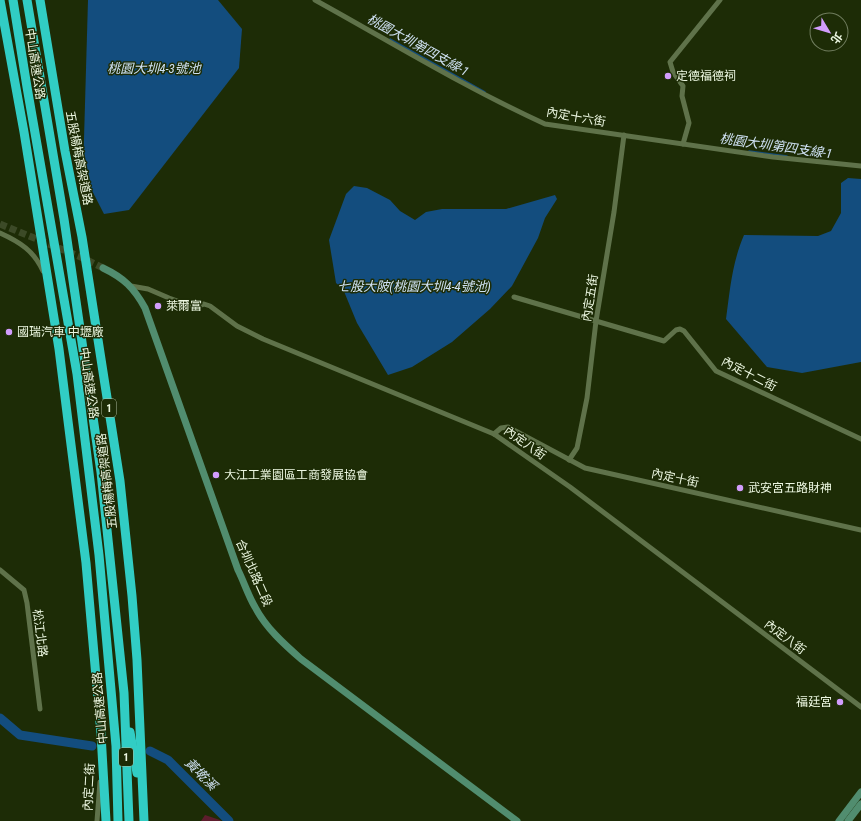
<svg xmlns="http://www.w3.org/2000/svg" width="861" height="821" font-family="'Roboto Condensed','Noto Sans TC',sans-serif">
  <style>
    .green { fill: #5d1d2d }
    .water { fill: #134d7e }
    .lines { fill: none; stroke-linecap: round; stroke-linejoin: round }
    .stream { stroke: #134d7e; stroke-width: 1.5 }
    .river { stroke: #134d7e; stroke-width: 9 }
    .secondary-tunnel { stroke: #3c4a27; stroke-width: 7; stroke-dasharray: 7 3.5; stroke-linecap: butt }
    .street { stroke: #5f724a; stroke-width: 5 }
    .secondary { stroke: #518d6f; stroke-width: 7 }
    .highway { stroke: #31cdc4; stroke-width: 9 }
    .poi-dot { fill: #d29dfd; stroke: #1d2c06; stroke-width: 1.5 }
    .labels { text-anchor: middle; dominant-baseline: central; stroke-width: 3; stroke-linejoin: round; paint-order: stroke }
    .shield { fill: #1d2c06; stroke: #aeba9f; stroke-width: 1 }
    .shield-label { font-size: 11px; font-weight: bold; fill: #ecf7e1 }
    .street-label { font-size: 12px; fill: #ecf7e1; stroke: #1d2c06 }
    .poi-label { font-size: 12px; fill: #ecf7e1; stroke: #1d2c06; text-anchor: start }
    .water-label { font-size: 13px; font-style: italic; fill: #cfe1f3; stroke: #1d2c06 }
  </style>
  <rect width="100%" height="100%" fill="#1d2c06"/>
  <path class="green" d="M205 815 220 820 221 821H201Z"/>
  <g class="water">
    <path d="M88 0H218L242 29 239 68 129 210 104 214 83 173Z"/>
    <path d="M848 178 861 179V362L802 373 767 367 726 319C730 290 732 263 744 235L818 236 831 231 841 213V183Z"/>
    <path d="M354 186 367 188 390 200 400 211 415 220 426 212 442 209H506L555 195 557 199 545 218 538 238 512 286 490 309 452 342 412 367 388 375 357 323 343 289 336 283 329 240 346 194Z"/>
  </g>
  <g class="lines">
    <g class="stream">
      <path d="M390 39 485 92"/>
      <path d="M749 151 787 156"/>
    </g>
    <g class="river">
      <path d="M0 718 20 735 92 746"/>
      <path d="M150 751 168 760 229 821"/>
    </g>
    <path class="secondary-tunnel" d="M0 224 83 258 103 268"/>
    <g class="street">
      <path d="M315 0C391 42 466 88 545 124L773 157 861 166"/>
      <path d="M683 144 689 123 682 96 683 86 673 72 670 62 720 0"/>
      <path d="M0 233C20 242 34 251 43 271"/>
      <path d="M131 286 148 289 169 298 194 307 204 304 210 306 237 326 263 339 494 434 570 487 861 707"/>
      <path d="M514 297 664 341 676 330 680 329 684 331 716 371 861 439"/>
      <path d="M494 434 501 428 508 427 585 468 861 530"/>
      <path d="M569 460 577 448 587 398 596 321 614 212 624 135"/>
      <path d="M0 570 24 590 27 603 40 709"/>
      <path d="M97 821 100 782"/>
    </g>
    <g class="secondary">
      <path d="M103 268C124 278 134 288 145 308L238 570C244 582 248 595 255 607 266 628 284 644 301 659L517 821"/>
      <path d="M839 821 861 792"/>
      <path d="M848 821 861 804"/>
    </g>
    <g class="highway">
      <path d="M0 0 24 132 59 349 68 421 86 563 101 734 106 821"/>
      <path d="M13 0 27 87 77 374 99 555 116 746 118 821"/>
      <path d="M27 0 64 219 101 472 124 693 129 821"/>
      <path d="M40 0 65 151 82 237 120 481 132 596 137 660 144 821"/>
      <path d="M130 732 137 773"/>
    </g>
  </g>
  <g class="poi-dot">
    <circle cx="668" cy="76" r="4"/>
    <circle cx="158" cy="306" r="4"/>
    <circle cx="9" cy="332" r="4"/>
    <circle cx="216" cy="475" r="4"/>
    <circle cx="740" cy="488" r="4"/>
    <circle cx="840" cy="702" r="4"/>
  </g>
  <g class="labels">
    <g class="shield">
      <rect x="102" y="399" width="14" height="18" rx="3"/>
      <rect x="119" y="748" width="14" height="18" rx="3"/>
    </g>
    <g class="shield-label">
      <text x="109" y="408">1</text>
      <text x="126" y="757">1</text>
    </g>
    <g class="street-label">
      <text transform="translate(35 64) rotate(81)">中山高速公路</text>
      <text transform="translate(576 117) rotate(10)">內定十六街</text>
      <text transform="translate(79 158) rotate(79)">五股楊梅高架道路</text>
      <text transform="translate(590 298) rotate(-81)">內定五街</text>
      <text transform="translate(749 374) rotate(27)">內定十二街</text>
      <text transform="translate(89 383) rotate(82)">中山高速公路</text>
      <text transform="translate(525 443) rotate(35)">內定八街</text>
      <text transform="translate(675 478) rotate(12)">內定十街</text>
      <text transform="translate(107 481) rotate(-97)">五股楊梅高架道路</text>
      <text transform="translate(254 573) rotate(66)">合圳北路二段</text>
      <text transform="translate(40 633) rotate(83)">松江北路</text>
      <text transform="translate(785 637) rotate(37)">內定八街</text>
      <text transform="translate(100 708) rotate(-95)">中山高速公路</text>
      <text transform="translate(89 787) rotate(-87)">內定二街</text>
    </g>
    <g class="poi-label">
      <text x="676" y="76">定德福德祠</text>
      <text x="166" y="306">萊爾富</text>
      <text x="17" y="332">國瑞汽車 中壢廠</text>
      <text x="224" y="475">大江工業園區工商發展協會</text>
      <text x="748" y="488">武安宮五路財神</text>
      <text x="832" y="702" text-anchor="end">福廷宮</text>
    </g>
    <g class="water-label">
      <text transform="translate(418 45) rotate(29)">桃園大圳第四支線-1</text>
      <text x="154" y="68">桃園大圳4-3號池</text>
      <text transform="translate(776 146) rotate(8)">桃園大圳第四支線-1</text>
      <text x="414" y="286">七股大陂(桃園大圳4-4號池)</text>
      <text transform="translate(201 774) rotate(45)">黃墘溪</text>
    </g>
  </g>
  <g transform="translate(829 32) rotate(128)"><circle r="19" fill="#1d2c06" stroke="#707d5e"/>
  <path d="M0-3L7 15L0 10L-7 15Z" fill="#d29dfd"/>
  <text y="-6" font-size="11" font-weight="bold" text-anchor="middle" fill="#ecf7e1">北</text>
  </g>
</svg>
